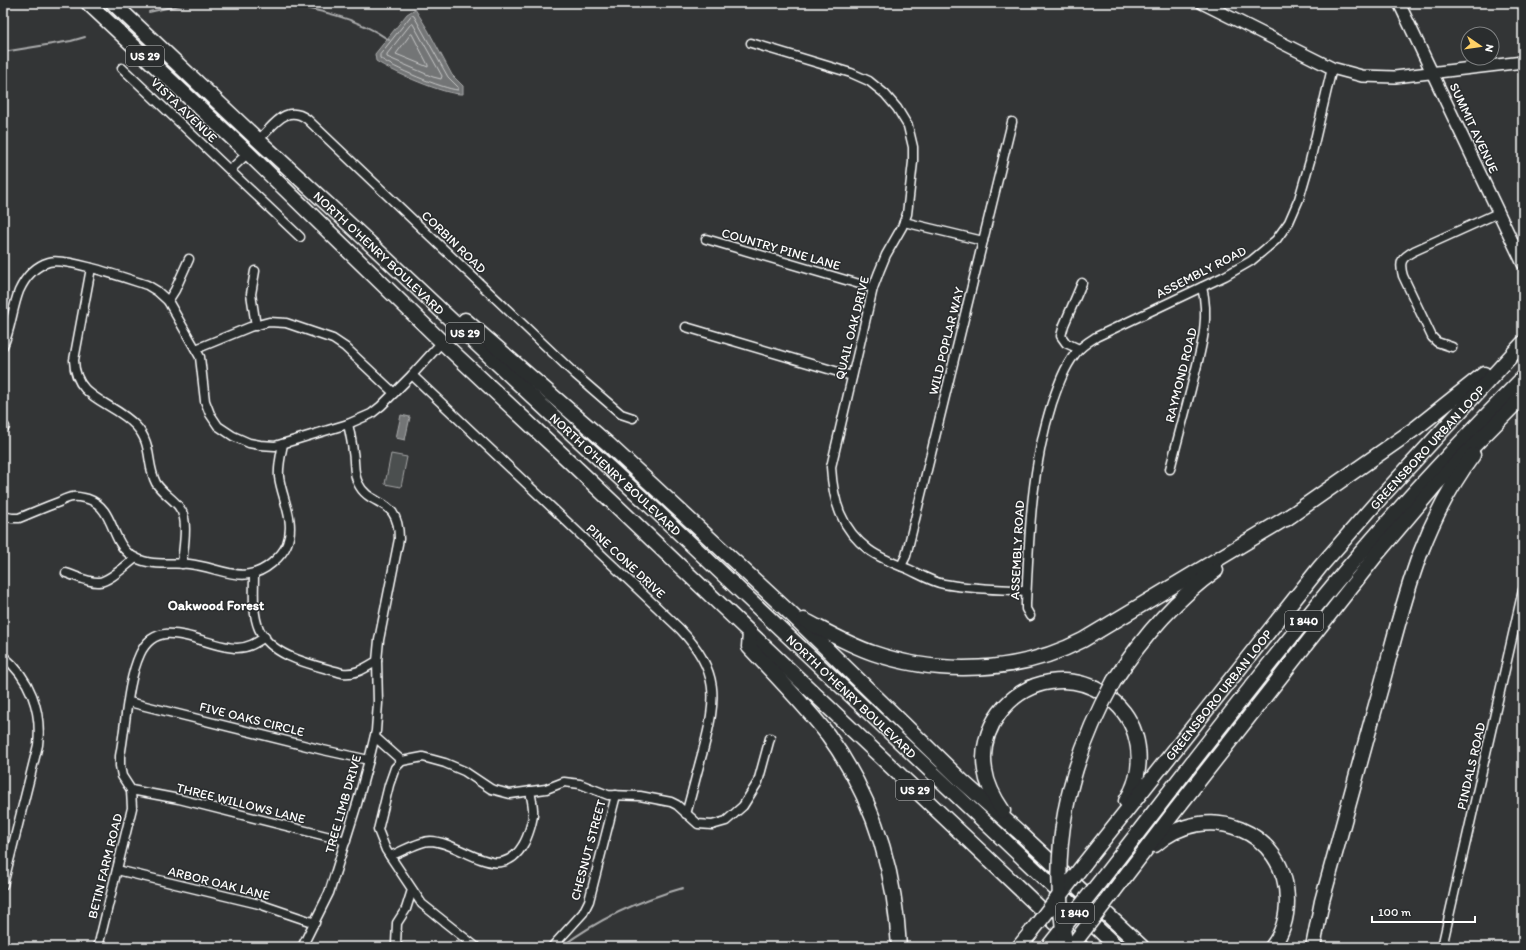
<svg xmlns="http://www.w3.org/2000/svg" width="1526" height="950" font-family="Itim,sans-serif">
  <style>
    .green { fill: #4c4f50; stroke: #a6a7a8 }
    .water { fill: #737576; stroke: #abacad }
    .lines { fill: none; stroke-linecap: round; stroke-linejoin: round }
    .shore { stroke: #c7c8c8; stroke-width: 1 }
    .stream { stroke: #abacad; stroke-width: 2 }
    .street-casing { stroke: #fff; stroke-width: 11 }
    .secondary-casing { stroke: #fff; stroke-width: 14 }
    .highway-casing { stroke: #fff; stroke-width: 17 }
    .street { stroke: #2a2d2e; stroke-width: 8 }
    .secondary { stroke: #2a2d2e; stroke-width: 11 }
    .highway { stroke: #2a2d2e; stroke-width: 14 }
    .highway-bridge-casing { stroke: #fff; stroke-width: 17; stroke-linecap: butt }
    .highway-bridge { stroke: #2a2d2e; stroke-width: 14 }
    .labels { text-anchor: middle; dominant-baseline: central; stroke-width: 3; stroke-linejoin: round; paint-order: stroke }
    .shield { fill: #2a2d2e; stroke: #bfc0c0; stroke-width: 1 }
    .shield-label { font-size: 12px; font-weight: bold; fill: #fff }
    .street-label { font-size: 13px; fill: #fff; stroke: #2a2d2e }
    .neighbourhood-label { font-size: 14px; font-weight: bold; fill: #fff; stroke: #2a2d2e }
  </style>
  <rect width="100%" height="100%" fill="#333536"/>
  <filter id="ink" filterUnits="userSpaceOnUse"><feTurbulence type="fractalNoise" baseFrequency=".025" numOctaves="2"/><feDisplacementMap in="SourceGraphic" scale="8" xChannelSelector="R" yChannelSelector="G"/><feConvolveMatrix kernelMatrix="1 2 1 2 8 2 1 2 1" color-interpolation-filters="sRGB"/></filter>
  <g filter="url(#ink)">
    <path class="green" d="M391 454 407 457 401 487 385 484Z"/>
    <g class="water">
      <path d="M415 9 428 30 452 75 463 86V94C444 95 393 72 376 61L375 54 407 14Z"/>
      <path d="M401 415 410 417 405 440 396 438Z"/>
    </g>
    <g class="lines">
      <g class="shore">
        <path d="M412 15 414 16 448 77 458 87V90C443 89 391 67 380 58V55Z"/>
        <path d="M413 24 442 76 441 79 433 77 387 57V54L410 25Z"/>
        <path d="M412 34 428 65V67L396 54 410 35Z"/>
      </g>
      <g class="stream">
        <path d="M276 3C315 9 357 17 389 40"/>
        <path d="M149 12 189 3"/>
        <path d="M3 52 71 41 85 37"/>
        <path d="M561 947C597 920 640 900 683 888"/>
      </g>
      <defs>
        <g id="street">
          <path d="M751 43 851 73 869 81 885 94 897 108 908 126 913 147V162L907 214 902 227 886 255 879 272 873 288 831 467C833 501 841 529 869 550 880 558 895 564 908 569 919 574 932 582 944 584 971 589 999 589 1026 591"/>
          <path d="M122 68 300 237"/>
          <path d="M258 140C273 127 285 103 307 119L576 375 621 414 633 418"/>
          <path d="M230 170 248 153"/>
          <path d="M904 222 983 241"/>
          <path d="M706 239 873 288"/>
          <path d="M91 268 74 360C75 400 113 401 136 426 153 444 146 464 156 483 164 496 181 502 184 518 187 531 183 551 182 564"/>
          <path d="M255 271 251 294 256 326"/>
          <path d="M168 301 175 290 189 259"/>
          <path d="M686 327 852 376"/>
          <path d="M3 346C11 329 12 309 19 291 25 278 35 266 49 262 66 257 128 279 147 285L157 291 168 301 200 357 205 401 210 414 218 426 233 436 249 443 260 445 275 446 348 424 371 414 381 406 412 375 442 342"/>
          <path d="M1452 347 1437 342 1432 337 1403 276C1399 262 1401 258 1414 251L1498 213"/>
          <path d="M196 349 250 327 269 322 286 323 333 339 345 347 394 393"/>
          <path d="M1079 349 1066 343 1061 336 1064 325 1082 283"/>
          <path d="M412 375 680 629C720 671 717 698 703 751 697 772 692 793 686 814"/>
          <path d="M3 426 5 427"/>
          <path d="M1170 469C1177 442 1184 415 1191 389 1199 355 1211 322 1202 287"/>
          <path d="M3 516 12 518H19C32 513 45 507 59 502 63 500 68 497 73 497 77 496 83 498 88 499 113 507 111 539 128 553 147 568 167 562 189 564 220 567 244 587 272 563 278 558 284 552 287 544 296 521 282 499 279 477 278 466 281 454 283 444"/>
          <path d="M901 566 906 556 1012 122"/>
          <path d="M66 573C76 576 89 583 99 582 110 581 127 564 136 558"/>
          <path d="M254 574C254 591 252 613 259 629 272 658 315 665 342 673 356 675 365 668 377 661L379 640 399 539C399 495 370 509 358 483 353 473 355 462 353 452 352 443 350 433 348 424"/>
          <path d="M1030 616 1026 609V604C1029 536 1031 468 1052 403 1058 386 1064 368 1075 354 1081 346 1088 342 1096 337L1225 276 1251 261 1276 240 1289 222 1299 199 1310 161 1332 68"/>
          <path d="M3 656C30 678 42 710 38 745L3 885"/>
          <path d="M129 702 323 750 369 760"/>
          <path d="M375 737 402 761"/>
          <path d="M131 790 179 799 346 841"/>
          <path d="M390 856C401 852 420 841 430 841 463 842 499 886 523 845 528 837 534 818 533 810 533 804 531 797 530 791"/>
          <path d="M117 870 259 904 315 923"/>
          <path d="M98 947 132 808 131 790 122 776 120 766V756C126 725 127 682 140 654 159 612 205 648 237 648 248 648 256 643 265 637"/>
          <path d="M302 947 329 893 357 804 369 760 376 731 378 703 377 661"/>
          <path d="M399 947 396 944 397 923 406 909 412 890"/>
          <path d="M476 947 422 904 386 850 378 830 389 785 395 768 402 761 423 757 445 763 464 771 491 789 510 794 546 789 564 782 580 784 608 795 640 796 671 802 677 805 698 824 712 825 726 821 743 806 758 782 770 738"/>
          <path d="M552 947 583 913 589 901 616 795"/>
          <path d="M1442 947 1523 590"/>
          <path d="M1522 947 1523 943"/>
        </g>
        <g id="secondary">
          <path d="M1202 3 1332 68 1362 76 1395 77 1523 62"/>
          <path d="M1399 3 1523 264"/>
        </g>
        <g id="highway">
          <path d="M88 3 248 153 442 342 567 459 1081 947"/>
          <path id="s1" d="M113 3 258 140 362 236 568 430 657 512 1117 947"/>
          <path d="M465 320 608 444 790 613 962 781 1018 831 1142 947"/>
          <path d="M1286 519 1416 428 1484 374"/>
          <path d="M804 620C827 632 849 645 873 653 940 676 1020 673 1083 640L1293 514"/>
          <path d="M750 633 749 647C776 676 804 704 828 735 873 797 895 871 899 947"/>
          <path d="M1114 681C1142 638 1174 600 1216 570"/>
          <path d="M1003 811C994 798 987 785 985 770 978 729 1009 688 1050 682 1069 679 1088 683 1104 694 1119 704 1130 718 1135 734 1142 757 1139 781 1126 801"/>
          <path d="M1155 845C1206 799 1287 830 1287 901 1287 917 1282 934 1272 947"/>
          <path id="s2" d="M1084 864 1320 567 1382 496 1523 343"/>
          <path d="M1102 879C1179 780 1255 679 1336 582 1395 511 1458 444 1523 378"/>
          <path d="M1114 891 1175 811 1377 554 1437 483 1523 396"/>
          <path d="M1019 947 1032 931"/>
          <path d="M1313 947 1322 901C1342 829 1361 758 1381 687 1404 603 1419 528 1473 455"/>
        </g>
      </defs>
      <use href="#street" class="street-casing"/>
      <use href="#secondary" class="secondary-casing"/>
      <use href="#highway" class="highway-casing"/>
      <use href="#street" class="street"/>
      <use href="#secondary" class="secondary"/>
      <use href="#highway" class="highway"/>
      <defs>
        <g id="highway-bridge">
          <path d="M1032 931 1084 864"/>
          <path d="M1048 947 1102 879"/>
          <path d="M1066 947C1048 851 1067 766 1114 681"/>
          <path d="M1071 947 1114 891"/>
        </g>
      </defs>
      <use href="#highway-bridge" class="highway-bridge-casing"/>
      <use href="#highway-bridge" class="highway-bridge"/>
    </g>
  </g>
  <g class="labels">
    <g class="shield">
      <rect x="126" y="46" width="38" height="20" rx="3"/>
      <rect x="446" y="323" width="38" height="20" rx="3"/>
      <rect x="1285" y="611" width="38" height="20" rx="3"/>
      <rect x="896" y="780" width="38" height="20" rx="3"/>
      <rect x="1056" y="903" width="38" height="20" rx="3"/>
    </g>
    <g class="shield-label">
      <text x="145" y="56">US 29</text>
      <text x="465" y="333">US 29</text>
      <text x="1304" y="621">I 840</text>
      <text x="915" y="790">US 29</text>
      <text x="1075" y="913">I 840</text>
    </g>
    <g class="street-label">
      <text transform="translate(184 110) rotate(44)">VISTA AVENUE</text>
      <text transform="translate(1474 128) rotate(65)">SUMMIT AVENUE</text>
      <text transform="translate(454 242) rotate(44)">CORBIN ROAD</text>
      <text transform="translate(781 249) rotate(16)">COUNTRY PINE LANE</text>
      <text stroke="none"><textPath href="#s1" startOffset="365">NORTH O'HENRY BOULEVARD</textPath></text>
      <text transform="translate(1201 272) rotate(-27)">ASSEMBLY ROAD</text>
      <text transform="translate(852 328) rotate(-76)">QUAIL OAK DRIVE</text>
      <text transform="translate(946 341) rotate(-76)">WILD POPLAR WAY</text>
      <text transform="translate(1181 375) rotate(-76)">RAYMOND ROAD</text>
      <text stroke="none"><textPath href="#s2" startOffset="540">GREENSBORO URBAN LOOP</textPath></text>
      <text stroke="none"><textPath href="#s1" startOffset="689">NORTH O'HENRY BOULEVARD</textPath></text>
      <text transform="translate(1017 550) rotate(-87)">ASSEMBLY ROAD</text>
      <text transform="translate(626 561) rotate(43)">PINE CONE DRIVE</text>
      <text stroke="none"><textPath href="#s2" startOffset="216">GREENSBORO URBAN LOOP</textPath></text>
      <text stroke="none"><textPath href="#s1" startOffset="1013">NORTH O'HENRY BOULEVARD</textPath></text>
      <text transform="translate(252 719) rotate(14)">FIVE OAKS CIRCLE</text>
      <text transform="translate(1471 766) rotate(-77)">PINDALS ROAD</text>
      <text transform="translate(241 803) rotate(14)">THREE WILLOWS LANE</text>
      <text transform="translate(343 804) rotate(-74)">TREE LIMB DRIVE</text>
      <text transform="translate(588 850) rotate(-75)">CHESNUT STREET</text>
      <text transform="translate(105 866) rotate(-76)">BETIN FARM ROAD</text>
      <text transform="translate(219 883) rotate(14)">ARBOR OAK LANE</text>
    </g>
    <g class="neighbourhood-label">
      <text x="216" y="605">Oakwood Forest</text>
    </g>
  </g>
  <rect width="1526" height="950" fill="none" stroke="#2a2d2e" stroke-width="16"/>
  <rect x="8" y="8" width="1510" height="934" fill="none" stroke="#fff" stroke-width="1.5" filter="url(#ink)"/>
  <g transform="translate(1480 46) rotate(103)"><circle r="19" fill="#2a2d2e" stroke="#7f8182"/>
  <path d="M0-3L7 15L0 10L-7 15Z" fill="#ffd166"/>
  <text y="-6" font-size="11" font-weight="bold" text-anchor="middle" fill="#ffffff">N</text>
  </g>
  <path d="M1372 916v6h103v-6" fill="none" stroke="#ffffff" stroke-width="2"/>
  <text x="1378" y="916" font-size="12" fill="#ffffff" stroke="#2a2d2e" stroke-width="3" paint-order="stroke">100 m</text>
</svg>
